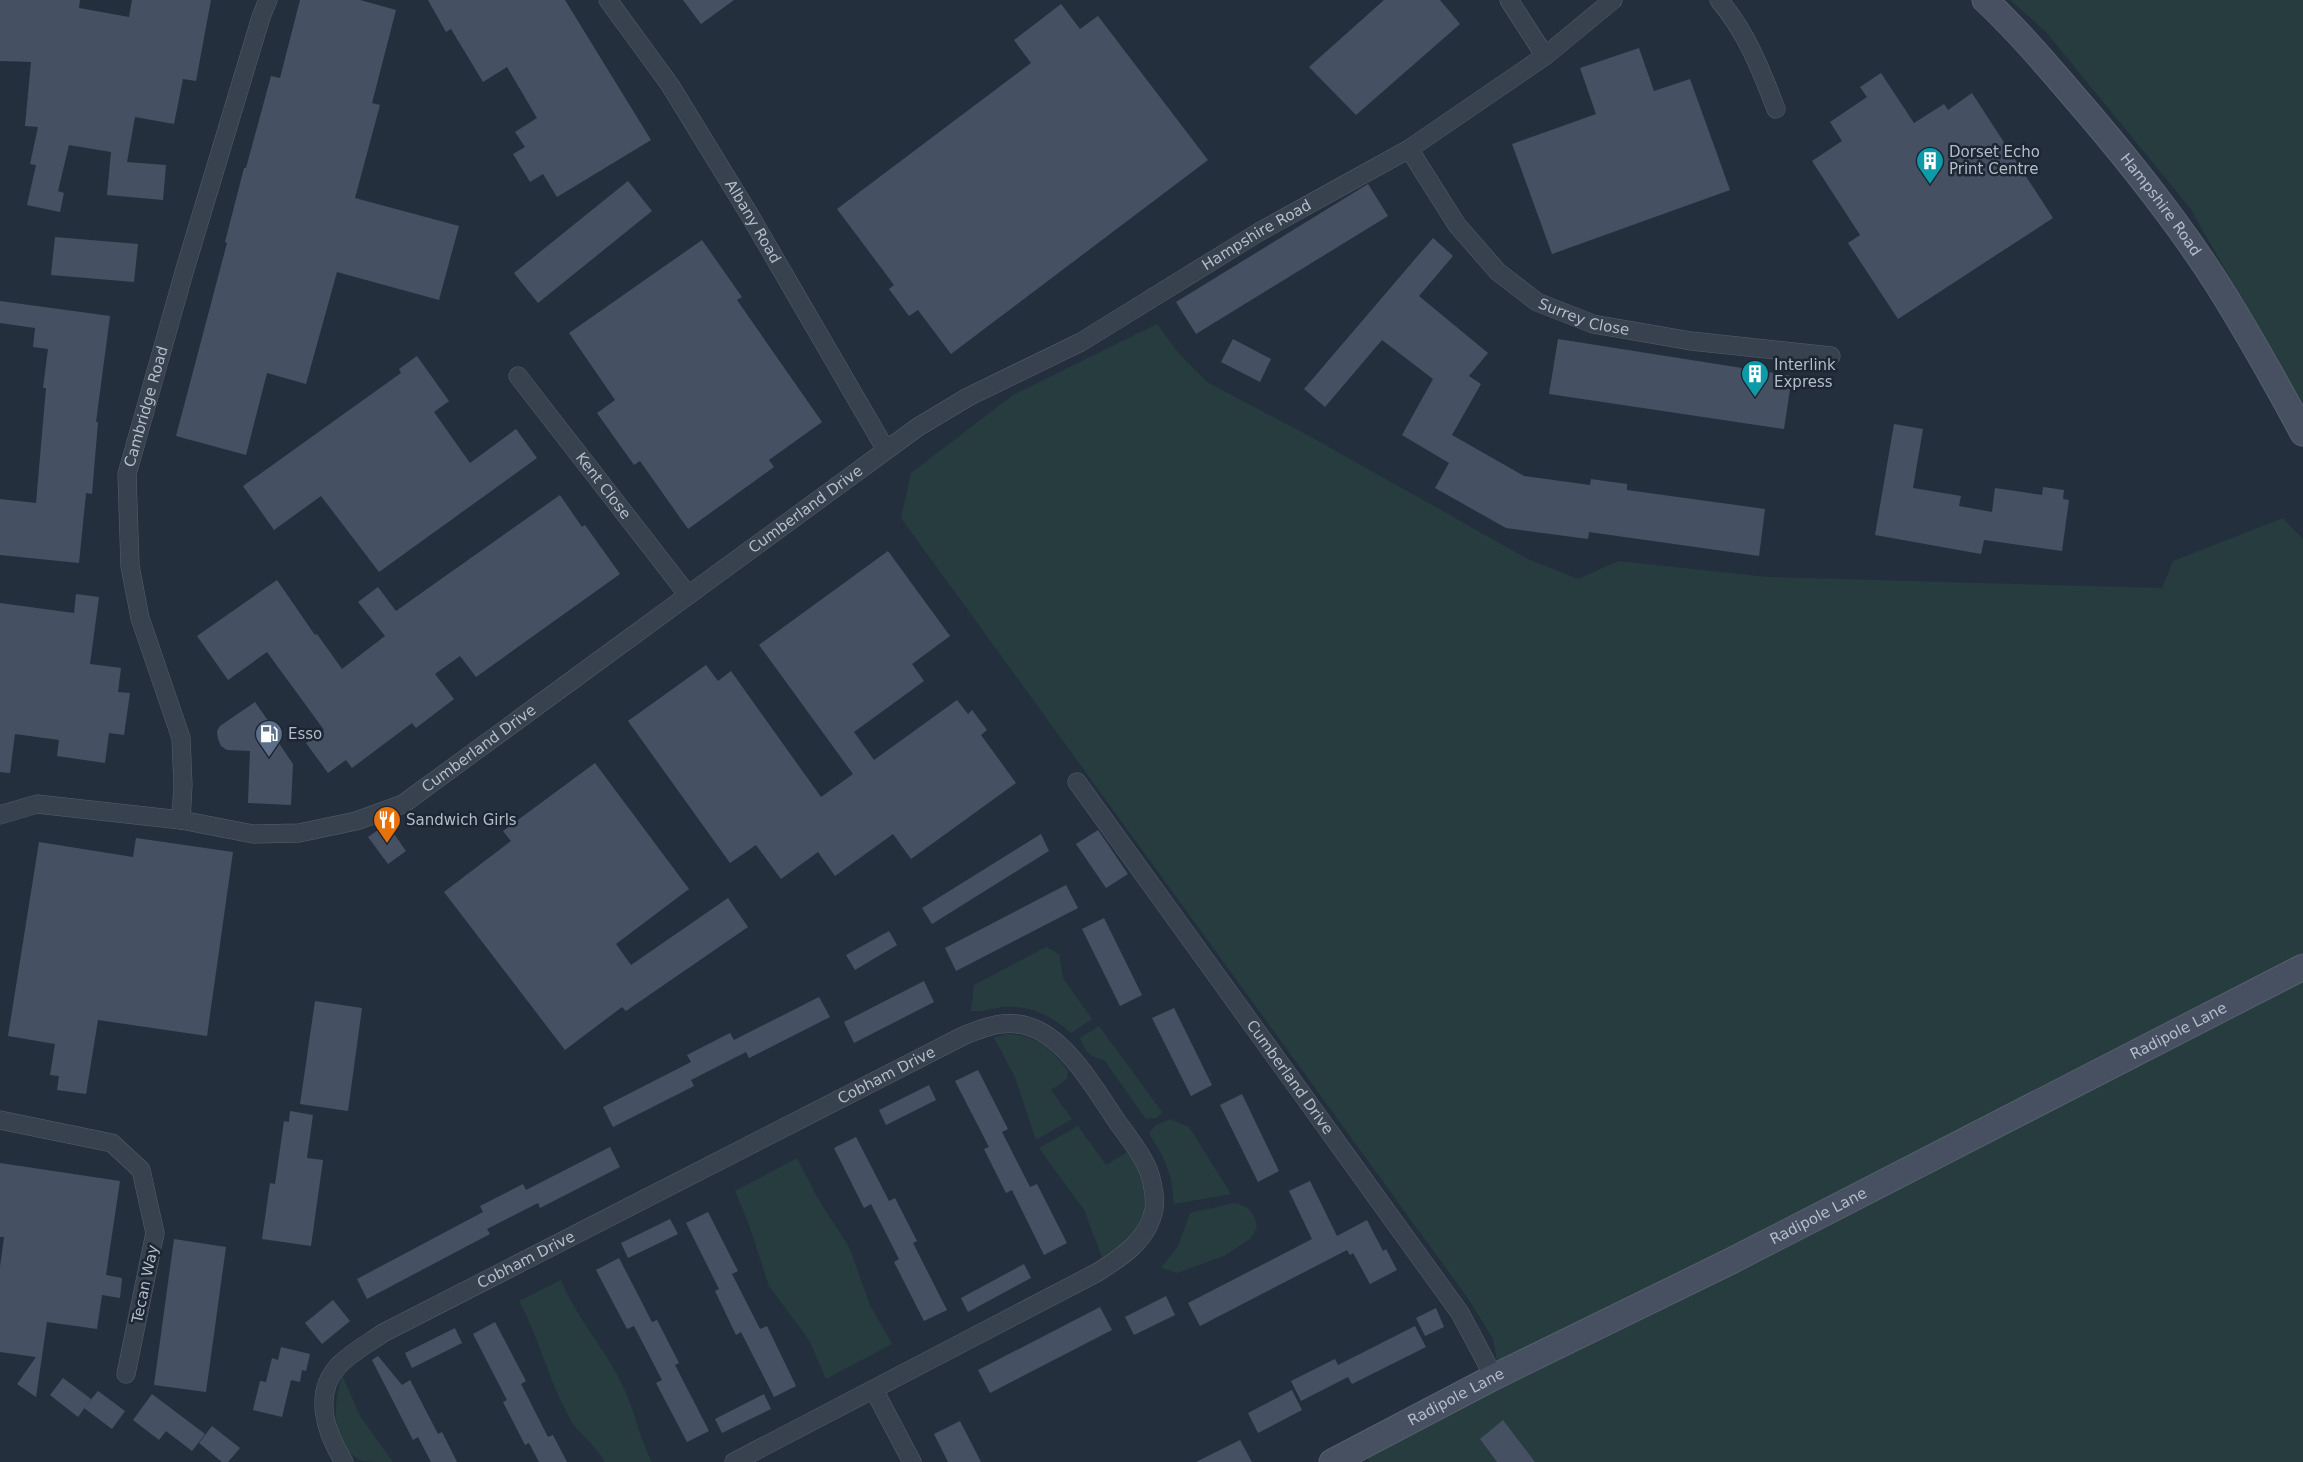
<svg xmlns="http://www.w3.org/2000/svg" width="2303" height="1462" font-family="'DejaVu Sans',sans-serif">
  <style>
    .green { fill: #263c3f }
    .building { fill: #455162 }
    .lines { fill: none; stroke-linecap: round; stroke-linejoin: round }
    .minor-casing { stroke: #565f6c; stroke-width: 19 }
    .secondary-casing { stroke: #565f6c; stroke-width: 27 }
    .minor { stroke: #38414e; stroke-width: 18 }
    .secondary { stroke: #465061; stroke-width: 25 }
    .labels { text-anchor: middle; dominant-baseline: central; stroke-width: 5; stroke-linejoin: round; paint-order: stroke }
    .poi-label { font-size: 15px; fill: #b4bcc9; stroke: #1d2633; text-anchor: start }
    .street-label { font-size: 15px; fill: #b4bcc9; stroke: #1d2633 }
  </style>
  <rect width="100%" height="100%" fill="#242f3e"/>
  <g class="green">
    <path d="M2010 0H2303V406L2190 208 2045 31Z"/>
    <path d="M1157 324 1180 355 1207 382 1311 437 1528 559 1578 579 1618 561 1767 577 2162 588 2173 561 2283 518 2303 539V1462H1370L1366 1456 1502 1388 1493 1339 1469 1300 901 518 911 473 1013 395Z"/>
    <path d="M1046 947 1059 954 1063 978 1092 1019 1071 1033C1050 1015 1031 1005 1003 1007 992 1008 982 1013 971 1011L974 985Z"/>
    <path d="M1099 1026 1162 1112 1157 1118 1146 1119 1104 1060C1089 1056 1086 1053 1080 1038Z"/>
    <path d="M1006 1034C1035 1034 1052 1049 1068 1071L1067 1079 1051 1090 1072 1119 1036 1140 1015 1077 994 1038Z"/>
    <path d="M1170 1119 1189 1127 1231 1194 1174 1204 1171 1179 1163 1157 1149 1133 1156 1125Z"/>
    <path d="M1078 1126 1106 1165 1129 1151C1158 1194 1148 1233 1102 1257L1084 1210 1039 1148Z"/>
    <path d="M797 1158 817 1197 849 1247 870 1305 892 1344 826 1379 809 1340 769 1286 748 1222 735 1191Z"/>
    <path d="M1235 1203C1250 1207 1254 1212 1257 1227L1250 1239 1224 1256 1177 1273 1161 1268 1178 1246 1190 1213Z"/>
    <path d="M561 1280C577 1320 609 1353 626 1393 636 1417 640 1439 652 1462H605C596 1445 578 1434 569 1417 549 1380 539 1338 519 1301Z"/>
    <path d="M342 1375 360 1416 393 1462C384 1462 370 1462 362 1461 330 1445 333 1405 342 1375Z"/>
  </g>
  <g class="building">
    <path d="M0 0H80L79 8 129 17 132 0H211L196 81 183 79 174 124 135 117 127 162 166 165 163 200 107 195 111 152 69 145 58 191 64 193 60 212 27 205 36 165 30 164 38 127 25 126 31 62 0 61Z"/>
    <path d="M300 0H360L396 10 372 103 380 105 355 198 459 226 439 300 337 272 306 384 267 373 246 455 176 436 227 243 225 242 244 168H246L271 76 280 78Z"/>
    <path d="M428 0H565L651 140 557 197 543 174 530 182 513 154 525 147 515 132 537 118 507 67 483 82 451 29 446 32Z"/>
    <path d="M683 0H734L701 24Z"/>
    <path d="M1384 0H1440L1460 24 1356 115 1309 67Z"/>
    <path d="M1061 4 1080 29 1098 16 1208 160 951 354 918 310 909 316 889 289 894 285 837 209 1031 63 1014 40Z"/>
    <path d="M1639 48 1654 91 1690 79 1730 190 1552 254 1512 144 1596 114 1580 68Z"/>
    <path d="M1881 73 1914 123 1944 104 1948 110 1972 93 2053 218 1898 319 1848 243 1860 235 1812 161 1842 141 1830 122 1867 97 1860 87Z"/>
    <path d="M628 181 652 211 538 303 514 273Z"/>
    <path d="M1368 184 1388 216 1196 334 1176 302Z"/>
    <path d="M55 237 138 244 134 282 51 275Z"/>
    <path d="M1433 238 1453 256 1419 296 1488 353 1469 376 1481 384 1452 435 1524 476 1590 485 1591 479 1627 484V490L1765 509 1759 556 1589 532 1588 539 1506 528 1435 488 1449 463 1402 435 1433 379 1382 340 1325 407 1304 389Z"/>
    <path d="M702 240 742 297 737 300 822 422 769 460 774 467 688 529 640 461 634 465 597 413 615 400 569 333Z"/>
    <path d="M0 301 110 316 96 422H98L92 494 86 493 79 563 0 555V499L36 503 46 388H43L48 349 33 347 35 328 0 323Z"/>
    <path d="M1233 339 1271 359 1260 382 1221 362Z"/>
    <path d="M1558 339 1792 376 1784 429 1549 394Z"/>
    <path d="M417 356 449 401 434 412 470 463 516 429 537 458 379 572 321 496 274 530 243 486 401 373 399 369Z"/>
    <path d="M1894 424 1923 429 1913 488 1961 496 1959 506 1992 512 1995 488 2042 495 2043 487 2064 490 2063 499 2069 500 2062 551 1984 540 1981 554 1875 535Z"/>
    <path d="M560 495 582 527 585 525 620 574 476 677 460 656 435 674 454 699 416 728 412 723 352 768 346 760 328 773 306 743 324 730 267 652 228 680 197 636 277 580 315 635 317 634 342 669 385 636 358 602 378 587 396 611Z"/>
    <path d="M888 551 950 636 912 664 924 681 854 732 874 760 957 700 968 714 972 710 987 730 981 735 1016 783 911 859 893 834 835 876 818 852 781 879 756 845 730 863 628 721 706 665 718 681 731 671 821 797 853 774 759 645Z"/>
    <path d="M76 594 99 597 90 664 121 668 118 692 130 693 124 735 109 733 105 763 57 756 59 740 15 734 10 773 0 772V603L74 613Z"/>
    <path d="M255 702 269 722 266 724 293 764 291 805 248 803 250 751 227 750 221 746 218 739 217 731 220 726Z"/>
    <path d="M595 763 689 889 616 944 631 965 728 898 748 927 626 1011 622 1007 565 1050 444 892 511 841 503 831Z"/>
    <path d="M387 824 406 851 388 864 368 837Z"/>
    <path d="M1098 830 1128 874 1106 888 1076 844Z"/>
    <path d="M1041 834 1049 851 932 924 922 908Z"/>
    <path d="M136 838 233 852 207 1036 98 1020 86 1094 57 1090 59 1076 50 1075 55 1044 8 1036 39 842 133 857Z"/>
    <path d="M1066 885 1078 908 956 971 945 948Z"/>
    <path d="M1104 918 1142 995 1120 1006 1082 929Z"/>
    <path d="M889 931 897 945 855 970 846 955Z"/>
    <path d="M924 981 934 1002 854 1043 844 1022Z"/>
    <path d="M819 997 830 1017 749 1058 746 1052 691 1080 694 1086 613 1127 603 1107 691 1062 687 1055 730 1033 734 1040Z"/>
    <path d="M315 1001 362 1008 348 1111 300 1104Z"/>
    <path d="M1174 1008 1212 1085 1191 1096 1152 1018Z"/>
    <path d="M978 1070 1008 1129 1002 1132 1030 1187 1037 1184 1067 1243 1044 1255 1012 1190 1006 1193 984 1149 989 1147 955 1081Z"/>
    <path d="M929 1085 936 1100 886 1125 879 1110Z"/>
    <path d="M1242 1094 1279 1171 1258 1182 1220 1105Z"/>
    <path d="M290 1111 313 1115 307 1158 323 1160 311 1246 262 1239 270 1183 275 1184 284 1121 289 1122Z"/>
    <path d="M856 1137 889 1201 895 1198 917 1241 913 1243 947 1310 924 1321 894 1262 899 1259 871 1204 864 1208 834 1148Z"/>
    <path d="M610 1147 620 1167 540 1208 538 1203 487 1229 490 1234 367 1299 357 1279 483 1212 480 1206 523 1184 526 1190Z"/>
    <path d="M0 1163 120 1181 106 1275 122 1278 120 1298 102 1295 97 1329 47 1322 36 1397 17 1384 36 1357 0 1352V1267L4 1237H0Z"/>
    <path d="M1310 1181 1337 1236 1367 1220 1383 1251 1386 1249 1397 1270 1370 1284 1353 1253 1350 1255 1347 1250 1200 1326 1188 1303 1312 1239 1289 1191Z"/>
    <path d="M708 1212 738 1271 732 1274 760 1329 767 1326 796 1386 774 1397 741 1332 736 1335 715 1291 719 1289 686 1223Z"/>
    <path d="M670 1219 678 1234 628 1258 621 1243Z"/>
    <path d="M174 1239 226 1247 206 1392 154 1385Z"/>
    <path d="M619 1258 652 1322 657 1320 679 1363 675 1365 709 1431 687 1442 656 1383 662 1380 634 1326 627 1329 596 1270Z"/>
    <path d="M1024 1264 1031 1278 968 1312 961 1298Z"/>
    <path d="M1166 1296 1175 1315 1134 1335 1125 1317Z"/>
    <path d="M333 1300 350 1321 322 1344 305 1323Z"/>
    <path d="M1100 1307 1112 1330 990 1393 978 1370Z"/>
    <path d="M1436 1308 1444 1327 1425 1336 1416 1318Z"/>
    <path d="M495 1322 526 1381 521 1384 548 1437 553 1435 567 1462H539L529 1443 525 1445 503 1402 507 1400 473 1334Z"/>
    <path d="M1415 1326 1426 1347 1352 1384 1348 1377 1301 1401 1291 1381 1335 1359 1338 1365Z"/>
    <path d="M455 1328 462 1343 412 1368 405 1353Z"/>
    <path d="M281 1347 310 1354 306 1371 302 1370 300 1382 291 1380 282 1417 253 1410 260 1381 266 1382 272 1358 278 1360Z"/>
    <path d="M378 1356 402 1385 410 1380 438 1434 442 1432 457 1462H431L418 1437 413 1440 372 1360Z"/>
    <path d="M63 1378 91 1399 78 1417 50 1395Z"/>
    <path d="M1292 1390 1302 1410 1258 1433 1248 1413Z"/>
    <path d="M98 1391 125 1411 112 1429 84 1408Z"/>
    <path d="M152 1394 205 1434 192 1451 166 1431 159 1440 133 1420Z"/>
    <path d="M764 1394 771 1409 722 1433 715 1419Z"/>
    <path d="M1503 1420 1535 1462H1497L1480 1439Z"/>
    <path d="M960 1421 981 1462H948L934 1434Z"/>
    <path d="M212 1426 240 1448 228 1462H222L199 1443Z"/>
    <path d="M1240 1440 1252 1462H1196Z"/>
  </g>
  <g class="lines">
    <defs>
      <g id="minor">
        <path id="s1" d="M608 0 670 85 749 214 886 450"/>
        <path d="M1509 0 1545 56"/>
        <path d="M1719 0C1747 33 1761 70 1776 109"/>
        <path id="s2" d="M1409 149 1457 225 1498 272 1537 302 1593 324 1691 341 1831 356"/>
        <path id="s3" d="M518 376 688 595"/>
        <path id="s4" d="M1077 782 1460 1313 1494 1377"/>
        <path id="s5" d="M0 815 37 804 181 820 253 834 299 833 356 821 403 804 918 427 968 397 1081 342 1259 232 1409 149 1545 56 1613 0"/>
        <path id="s6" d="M181 820 183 785 181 738 140 618 130 566 127 474 185 269 261 17 268 0"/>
        <path d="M0 1120 112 1143 141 1170 155 1233 126 1374"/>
        <path d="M874 1390 912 1462"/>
        <path id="s7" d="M344 1462C326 1433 312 1394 339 1365 352 1352 369 1343 383 1333L963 1036C987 1026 1008 1018 1033 1028 1069 1042 1097 1092 1118 1123 1127 1135 1137 1148 1144 1161 1151 1173 1156 1195 1154 1209 1148 1240 1123 1256 1098 1272L734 1462"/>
      </g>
      <g id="secondary">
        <path id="s8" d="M1985 0C2016 29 2043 60 2070 92 2123 153 2174 216 2218 285 2248 333 2276 383 2303 433"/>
        <path id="s9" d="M1332 1462 1494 1377 1733 1260 2303 967"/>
      </g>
    </defs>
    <use href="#minor" class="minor-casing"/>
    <use href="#secondary" class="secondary-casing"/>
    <use href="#minor" class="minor"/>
    <use href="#secondary" class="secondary"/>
  </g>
  <defs>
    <symbol id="building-pin" viewBox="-11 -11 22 30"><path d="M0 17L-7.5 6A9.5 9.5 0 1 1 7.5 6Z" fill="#0f9aa8" stroke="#1d2633"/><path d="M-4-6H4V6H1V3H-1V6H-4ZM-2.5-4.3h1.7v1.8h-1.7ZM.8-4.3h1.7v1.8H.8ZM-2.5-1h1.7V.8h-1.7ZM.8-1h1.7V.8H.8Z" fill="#fff"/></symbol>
    <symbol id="fuel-pin" viewBox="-11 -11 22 30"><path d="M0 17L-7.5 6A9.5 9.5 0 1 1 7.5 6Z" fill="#5c6f8a" stroke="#1d2633"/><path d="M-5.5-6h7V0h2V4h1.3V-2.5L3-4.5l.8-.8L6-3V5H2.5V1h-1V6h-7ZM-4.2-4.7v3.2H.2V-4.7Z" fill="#fff"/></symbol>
    <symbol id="restaurant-pin" viewBox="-11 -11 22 30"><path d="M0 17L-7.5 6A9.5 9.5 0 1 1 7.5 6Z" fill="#e8710a" stroke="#1d2633"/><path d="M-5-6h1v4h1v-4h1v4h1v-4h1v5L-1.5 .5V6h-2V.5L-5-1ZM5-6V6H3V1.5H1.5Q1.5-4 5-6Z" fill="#fff"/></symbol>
  </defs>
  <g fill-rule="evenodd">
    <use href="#building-pin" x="1914" y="145" width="32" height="43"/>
    <use href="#building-pin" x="1739" y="358" width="32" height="43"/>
    <use href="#fuel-pin" x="253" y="718" width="32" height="43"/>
    <use href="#restaurant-pin" x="371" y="804" width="32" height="43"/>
  </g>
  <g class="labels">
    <g class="poi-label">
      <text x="1949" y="152">Dorset Echo<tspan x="1949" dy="17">Print Centre</tspan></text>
      <text x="1774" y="365">Interlink<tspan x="1774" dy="17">Express</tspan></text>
      <text x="288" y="734">Esso</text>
      <text x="406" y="820">Sandwich Girls</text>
    </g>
    <g class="street-label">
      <text stroke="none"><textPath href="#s8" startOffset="270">Hampshire Road</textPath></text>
      <text stroke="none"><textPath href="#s1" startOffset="265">Albany Road</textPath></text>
      <text stroke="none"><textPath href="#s5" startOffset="1439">Hampshire Road</textPath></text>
      <text stroke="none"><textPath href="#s2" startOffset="251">Surrey Close</textPath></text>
      <text stroke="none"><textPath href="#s6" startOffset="424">Cambridge Road</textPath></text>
      <text stroke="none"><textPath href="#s3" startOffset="139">Kent Close</textPath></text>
      <text stroke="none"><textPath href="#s5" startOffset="910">Cumberland Drive</textPath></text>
      <text stroke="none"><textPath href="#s5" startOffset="505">Cumberland Drive</textPath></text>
      <text stroke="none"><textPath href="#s9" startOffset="950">Radipole Lane</textPath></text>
      <text stroke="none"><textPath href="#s7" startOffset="725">Cobham Drive</textPath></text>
      <text stroke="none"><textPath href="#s4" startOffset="364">Cumberland Drive</textPath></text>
      <text stroke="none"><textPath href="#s9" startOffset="545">Radipole Lane</textPath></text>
      <text stroke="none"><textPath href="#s7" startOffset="320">Cobham Drive</textPath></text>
      <text transform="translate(145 1284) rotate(-78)">Tecan Way</text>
      <text stroke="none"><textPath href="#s9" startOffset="140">Radipole Lane</textPath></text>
    </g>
  </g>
</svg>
